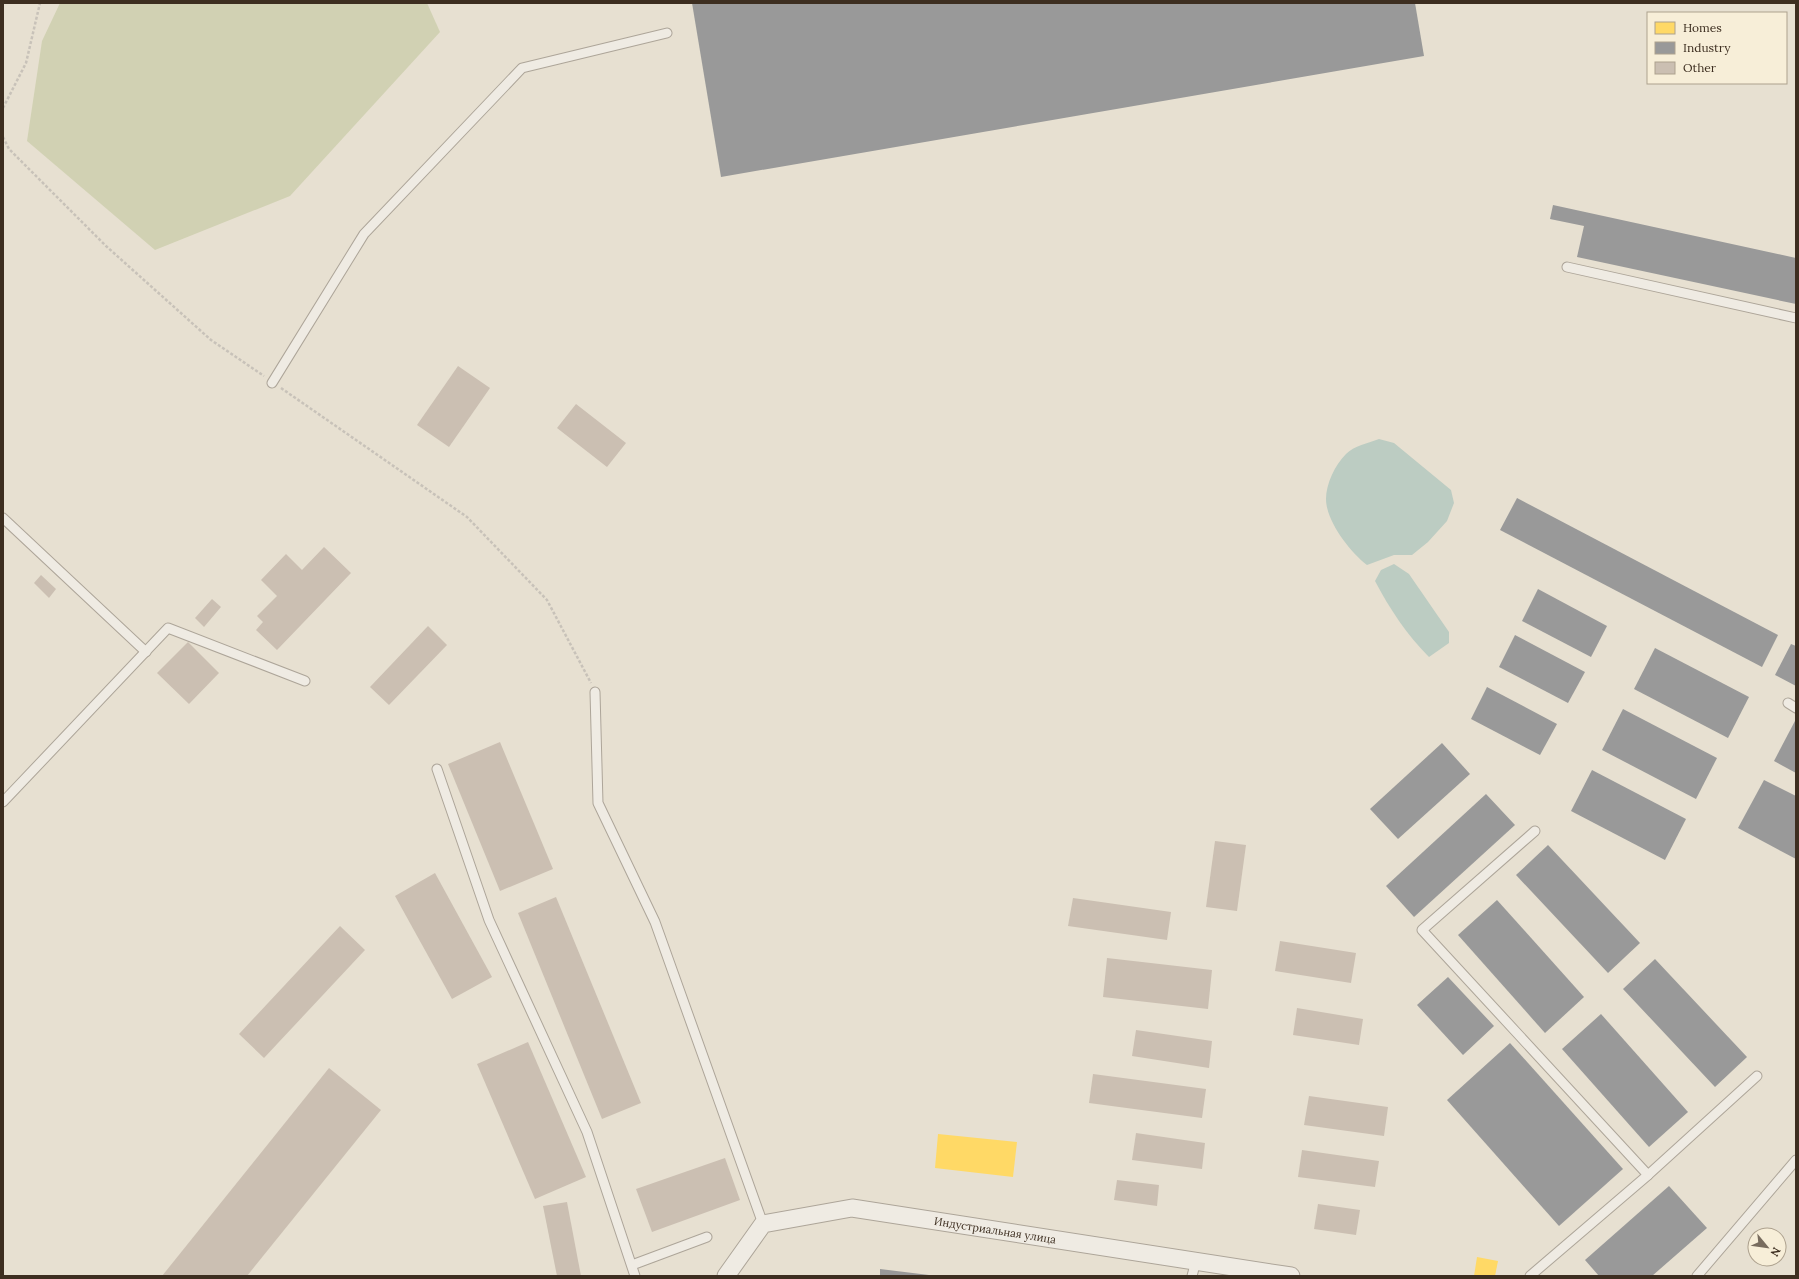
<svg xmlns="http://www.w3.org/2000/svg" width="1799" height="1279" font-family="Lora,serif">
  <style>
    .cemetery { fill: #d1d1b3 }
    .water { fill: #bcccc2 }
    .homes { fill: #ffd966 }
    .industry { fill: #999 }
    .building { fill: #cbbfb2 }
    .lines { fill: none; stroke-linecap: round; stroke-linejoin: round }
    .service-casing { stroke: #ada599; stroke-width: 11 }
    .minor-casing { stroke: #ada599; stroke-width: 19 }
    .path { stroke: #c8c2b9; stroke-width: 2.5; stroke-dasharray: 3 2; stroke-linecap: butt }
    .service { stroke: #efebe3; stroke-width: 9 }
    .minor { stroke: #efebe3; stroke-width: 17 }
    .labels { text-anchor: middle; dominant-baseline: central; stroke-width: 4; stroke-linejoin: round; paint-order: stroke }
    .street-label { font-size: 11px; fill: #3d2e20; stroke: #f7eed8 }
  </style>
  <rect width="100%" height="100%" fill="#e7e0d1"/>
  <path class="cemetery" d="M60 3H427L440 32 290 196 155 250 27 141 42 41Z"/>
  <g class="water">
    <path d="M1379 439 1394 443 1451 490 1454 503 1447 521 1428 542 1412 555H1394L1367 565C1350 552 1326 521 1326 499 1326 484 1335 465 1346 454 1354 446 1368 443 1379 439Z"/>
    <path d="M1394 564 1409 574 1449 632V643L1429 657C1407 635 1389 608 1375 581L1381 570Z"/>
  </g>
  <g class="homes">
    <path d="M938 1134 1017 1142 1013 1177 935 1168Z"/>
    <path d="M1477 1257 1498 1261 1495 1276H1474Z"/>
  </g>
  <g class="industry">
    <path d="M692 3H1415L1424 56 721 177Z"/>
    <path d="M1553 205 1796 258V304L1577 257 1584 226 1550 219Z"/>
    <path d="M1517 498 1778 635 1762 667 1500 530Z"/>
    <path d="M1538 589 1607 626 1591 657 1522 621Z"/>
    <path d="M1515 635 1585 672 1568 703 1499 667Z"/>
    <path d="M1791 644 1796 646V686L1775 675Z"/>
    <path d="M1655 648 1749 697 1728 738 1634 689Z"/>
    <path d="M1487 687 1557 724 1540 755 1471 719Z"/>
    <path d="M1623 709 1717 758 1696 799 1602 750Z"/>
    <path d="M1796 719V773L1774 761Z"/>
    <path d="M1442 743 1470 774 1398 839 1370 809Z"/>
    <path d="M1592 770 1686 819 1665 860 1571 811Z"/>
    <path d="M1764 780 1796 796V859L1738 828Z"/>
    <path d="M1486 794 1515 825 1414 917 1386 886Z"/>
    <path d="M1548 845 1640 943 1608 973 1516 875Z"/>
    <path d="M1497 900 1584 997 1545 1033 1458 935Z"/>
    <path d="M1655 959 1747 1057 1715 1087 1623 989Z"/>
    <path d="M1448 977 1494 1026 1463 1055 1417 1005Z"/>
    <path d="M1601 1014 1688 1112 1649 1147 1562 1049Z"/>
    <path d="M1510 1043 1623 1169 1559 1226 1447 1100Z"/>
    <path d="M1669 1186 1707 1228 1652 1276H1599L1585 1260Z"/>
    <path d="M880 1269 929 1275V1276H880Z"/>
  </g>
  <g class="building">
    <path d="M458 366 490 388 449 447 417 425Z"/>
    <path d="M576 404 626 443 607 467 557 428Z"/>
    <path d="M324 547 351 573 277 650 256 630 263 622 257 616 277 596 261 580 286 554 302 570Z"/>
    <path d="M41 575 56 589 49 598 34 583Z"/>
    <path d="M212 599 221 607 204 627 195 618Z"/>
    <path d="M428 626 447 645 389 705 370 687Z"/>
    <path d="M188 642 219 673 189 704 157 673Z"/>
    <path d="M500 742 553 869 500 891 448 764Z"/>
    <path d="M1215 841 1246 845 1237 911 1206 907Z"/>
    <path d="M435 873 492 977 452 999 395 896Z"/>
    <path d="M556 897 641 1103 602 1119 518 913Z"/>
    <path d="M1073 898 1171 912 1167 940 1068 926Z"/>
    <path d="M340 926 365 950 264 1058 239 1034Z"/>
    <path d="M1280 941 1356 953 1351 983 1275 971Z"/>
    <path d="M1107 958 1212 970 1208 1009 1103 997Z"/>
    <path d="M1297 1008 1363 1019 1359 1045 1293 1035Z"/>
    <path d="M1136 1030 1212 1041 1209 1068 1132 1056Z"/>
    <path d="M528 1042 586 1177 535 1199 477 1064Z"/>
    <path d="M329 1068 381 1110 247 1276H162Z"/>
    <path d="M1093 1074 1206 1089 1202 1118 1089 1103Z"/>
    <path d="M1309 1096 1388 1107 1384 1136 1304 1125Z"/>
    <path d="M1136 1133 1205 1143 1202 1169 1132 1160Z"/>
    <path d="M1302 1150 1379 1161 1375 1187 1298 1177Z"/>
    <path d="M725 1158 740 1200 652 1232 636 1189Z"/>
    <path d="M1117 1180 1159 1185 1157 1206 1114 1200Z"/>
    <path d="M567 1202 581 1276H557L543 1206Z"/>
    <path d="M1318 1204 1360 1210 1356 1235 1314 1229Z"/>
  </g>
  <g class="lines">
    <defs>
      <g id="service">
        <path d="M1567 267 1796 318"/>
        <path d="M272 383 364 234 522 68 667 33"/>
        <path d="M3 518 146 652"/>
        <path d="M595 692 598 803 655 922 763 1224"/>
        <path d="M1788 703 1796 708"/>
        <path d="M437 769 489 920 587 1132 635 1276"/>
        <path d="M3 802 168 628 305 681"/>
        <path d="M1535 831 1422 930 1648 1175"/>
        <path d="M632 1265 707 1237"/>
        <path d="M1192 1276 1196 1261"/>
        <path d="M1530 1276 1648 1175 1757 1076"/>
        <path d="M1697 1276 1796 1160"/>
      </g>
      <g id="minor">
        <path id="s1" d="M726 1276 763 1224 852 1208 1291 1276"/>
      </g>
    </defs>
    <use href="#service" class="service-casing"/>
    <use href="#minor" class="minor-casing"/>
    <g class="path">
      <path d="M3 108 26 63 40 3"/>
      <path d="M3 137 9 149 106 246 211 340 264 376"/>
      <path d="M281 388 467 517 547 600 591 683"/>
    </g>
    <use href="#service" class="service"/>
    <use href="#minor" class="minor"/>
  </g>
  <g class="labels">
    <g class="street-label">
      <text stroke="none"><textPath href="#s1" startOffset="299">Индустриальная улица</textPath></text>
    </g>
  </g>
  <rect width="1799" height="1279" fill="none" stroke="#3d2e20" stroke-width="8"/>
  <rect x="1647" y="12" width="140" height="72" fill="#f7eed8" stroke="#ada18e"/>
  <rect x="1655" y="22" width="20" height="12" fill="#ffd966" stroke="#ada18e"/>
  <text x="1683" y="32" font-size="12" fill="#3d2e20">Homes</text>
  <rect x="1655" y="42" width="20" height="12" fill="#999999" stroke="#ada18e"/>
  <text x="1683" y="52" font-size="12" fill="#3d2e20">Industry</text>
  <rect x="1655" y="62" width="20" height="12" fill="#cbbfb2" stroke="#ada18e"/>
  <text x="1683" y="72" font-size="12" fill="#3d2e20">Other</text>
  <g transform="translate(1767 1247) rotate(119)"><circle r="19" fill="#f7eed8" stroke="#ada18e"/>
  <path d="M0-3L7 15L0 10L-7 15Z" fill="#786c5e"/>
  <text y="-6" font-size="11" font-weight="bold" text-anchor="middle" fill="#3d2e20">N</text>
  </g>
</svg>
